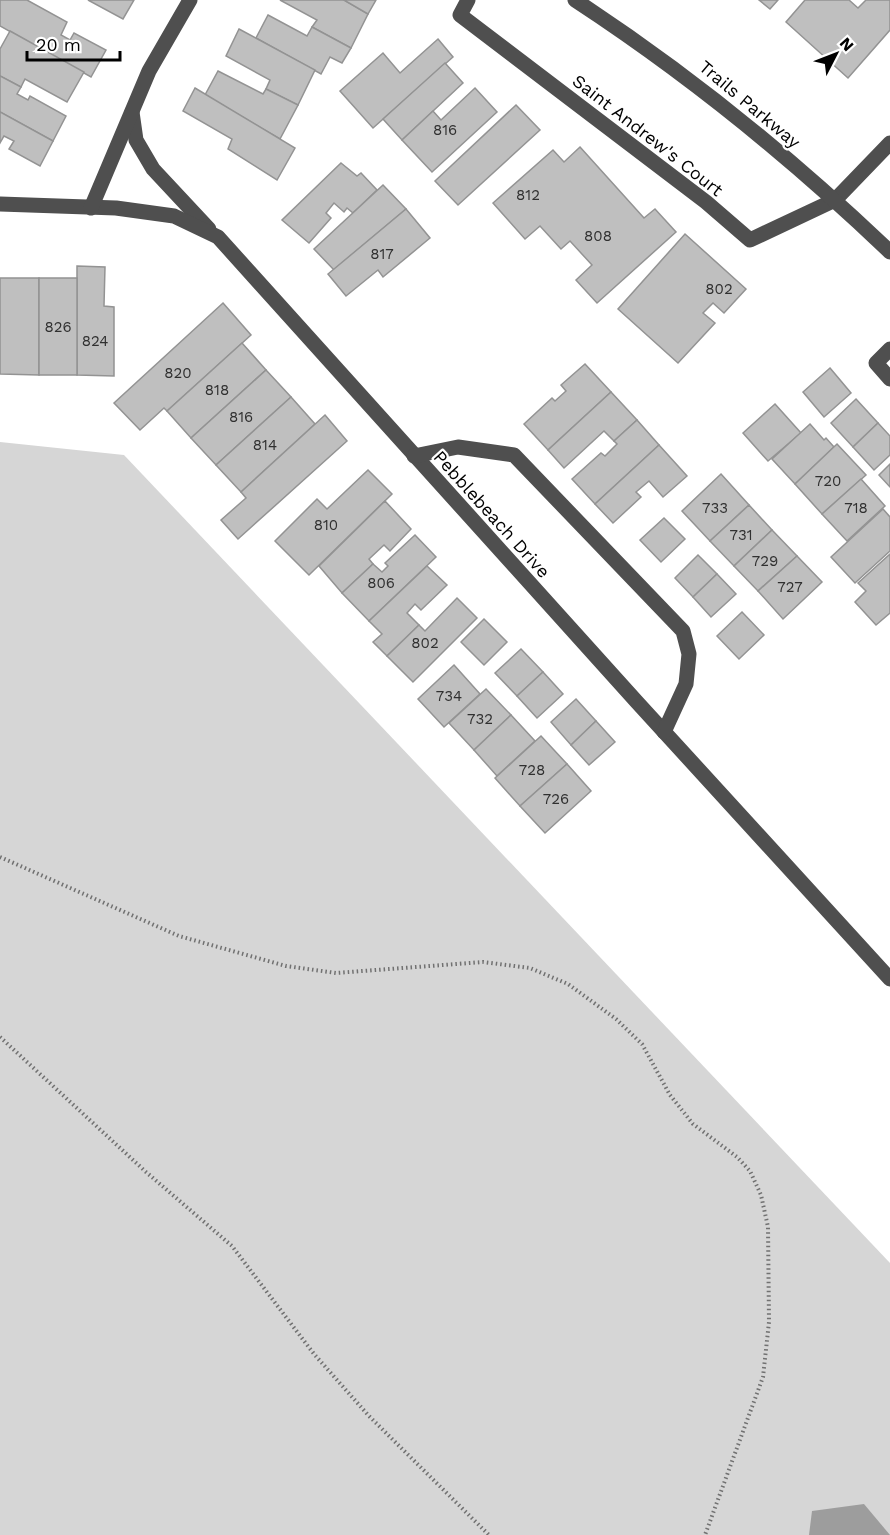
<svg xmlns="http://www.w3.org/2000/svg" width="890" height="1535" font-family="'Work Sans',sans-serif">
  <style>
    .green { fill: #d6d6d6 }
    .water { fill: #9d9d9d }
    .building { fill: #bfbfbf; stroke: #939393; stroke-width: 1.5 }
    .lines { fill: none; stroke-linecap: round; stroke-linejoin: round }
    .path { stroke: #717171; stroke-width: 4; stroke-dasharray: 1.5 3; stroke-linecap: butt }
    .minor { stroke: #4f4f4f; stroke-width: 15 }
    .labels { text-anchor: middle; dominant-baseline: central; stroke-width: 4.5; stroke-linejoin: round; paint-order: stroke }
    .number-label { font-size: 15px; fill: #303030 }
    .street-label { font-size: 18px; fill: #000; stroke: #fff }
  </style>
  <rect width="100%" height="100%" fill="#fff"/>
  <path class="green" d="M0 442 124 455 890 1263V1535H0Z"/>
  <path class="water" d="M864 1504 890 1535H809L812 1511Z"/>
  <g class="building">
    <path d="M0 0H27L67 22 61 35 70 40 74 33 106 50 91 77 0 26Z"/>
    <path d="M88 0H134L123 19Z"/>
    <path d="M280 0H344L368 14 351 48 312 27 317 20Z"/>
    <path d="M344 0H376L368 14Z"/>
    <path d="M759 0H778L770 9Z"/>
    <path d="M805 0H849L858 8 866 0H890V30L848 78 786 22Z"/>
    <path d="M268 15 307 36 312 27 351 48 342 63 330 57 321 74 256 38Z"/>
    <path d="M239 29 315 70 298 105 266 89 270 80 226 56Z"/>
    <path d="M10 31 84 72 67 102 25 79 21 87 0 76V49Z"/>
    <path d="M438 39 453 57 373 128 340 91 383 53 400 73Z"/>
    <path d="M445 63 463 83 402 140 383 119Z"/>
    <path d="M218 71 263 94 266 89 298 105 280 139 205 95Z"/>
    <path d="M0 76 21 87 17 94 28 100 30 96 66 116 53 141 0 112Z"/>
    <path d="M195 88 295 148 277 180 228 149 232 139 183 111Z"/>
    <path d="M475 88 497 112 432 172 402 140 433 111 441 120Z"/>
    <path d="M516 105 540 130 458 205 435 181Z"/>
    <path d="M0 112 53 141 40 166 9 149 14 141 4 136 0 143Z"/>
    <path d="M580 147 644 218 655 209 676 232 597 303 576 280 592 265 570 241 561 249 540 226 525 239 493 203 553 150 564 162Z"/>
    <path d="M341 163 357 176 361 173 377 190 353 213 347 208 344 212 334 203 326 213 331 218 309 243 282 220Z"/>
    <path d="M383 185 406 209 334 270 314 249Z"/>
    <path d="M406 209 430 238 383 277 378 270 346 296 328 274Z"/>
    <path d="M685 234 746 289 724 313 713 303 703 313 715 323 678 363 618 309Z"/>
    <path d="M77 266 105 267 104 306 114 307V376L77 375Z"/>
    <path d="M0 278H39V375L0 374Z"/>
    <rect x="39" y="278" width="38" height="97"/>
    <path d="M223 303 251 335 167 411 164 408 140 430 114 403Z"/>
    <path d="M242 343 266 370 191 438 167 411Z"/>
    <path d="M585 364 611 392 548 450 524 424 552 398 555 401 566 391 561 385Z"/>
    <path d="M830 368 851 393 824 417 803 392Z"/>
    <path d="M266 370 291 397 216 465 191 438Z"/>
    <path d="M611 392 637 420 614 441 604 431 564 468 548 450Z"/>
    <path d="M291 397 315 424 241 492 216 465Z"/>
    <path d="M856 399 878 423 853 447 831 423Z"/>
    <path d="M775 404 801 433 768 461 743 433Z"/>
    <path d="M325 415 347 441 238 539 221 520 246 498 241 492Z"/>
    <path d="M637 420 659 445 595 504 572 479 601 453 605 456 617 444 614 441Z"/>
    <path d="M878 423 890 436V455L874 470 853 447Z"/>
    <path d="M810 424 824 440 826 438 834 447 795 484 772 459Z"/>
    <path d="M837 444 866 475 822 514 795 484Z"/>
    <path d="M659 445 687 476 663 497 649 481 636 492 641 497 613 523 595 504Z"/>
    <path d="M890 464V487L879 475Z"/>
    <path d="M368 470 392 494 309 575 275 541 317 499 327 509Z"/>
    <path d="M721 474 749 505 710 541 682 511Z"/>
    <path d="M861 479 885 506 847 541 822 514Z"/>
    <path d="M385 501 411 529 390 551 384 545 369 559 373 564 342 593 319 566Z"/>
    <path d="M749 505 772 530 734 566 710 541Z"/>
    <path d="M883 509 890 517V551L855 583 831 557Z"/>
    <path d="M664 518 685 539 661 562 640 540Z"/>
    <path d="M772 530 797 556 758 591 734 566Z"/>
    <path d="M415 535 436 557 369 621 342 593 373 564 382 572 388 566 385 563Z"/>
    <path d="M890 554V613L876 625 855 602 866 591 858 583Z"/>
    <path d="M698 555 717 574 693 597 675 578Z"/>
    <path d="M797 556 822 582 783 619 758 591Z"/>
    <path d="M427 566 447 585 421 610 415 604 407 613 419 625 387 656 373 642 382 634 369 621Z"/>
    <path d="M717 574 736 594 711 617 693 597Z"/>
    <path d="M457 598 477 618 413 682 387 656 419 625 425 631Z"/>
    <path d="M742 612 764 635 739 659 717 636Z"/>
    <path d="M484 619 507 642 484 665 461 642Z"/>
    <path d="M521 649 543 672 517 696 495 673Z"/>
    <path d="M454 665 480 694 444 727 418 699Z"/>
    <path d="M543 672 563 694 537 718 517 696Z"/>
    <path d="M486 689 511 715 474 750 449 723Z"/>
    <path d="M576 699 596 721 571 745 551 722Z"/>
    <path d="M511 715 535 741 497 776 474 750Z"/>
    <path d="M596 721 615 742 589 765 571 745Z"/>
    <path d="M541 736 567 764 520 806 495 778Z"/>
    <path d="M567 764 591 791 545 833 520 806Z"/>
  </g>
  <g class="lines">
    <g class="path">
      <path d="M0 857 179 936 286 966 336 973 483 962 530 968 568 984 616 1019 642 1044 670 1095 693 1124 737 1157 750 1171 761 1195 768 1227 769 1322 763 1377 705 1535"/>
      <path d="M0 1037 146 1172 232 1246 314 1354 369 1416 489 1535"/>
    </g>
    <g class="minor">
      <path d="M468 0 460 15 706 202 750 240 835 200 890 143"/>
      <path d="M575 0C688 74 793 159 890 252"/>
      <path d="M132 112 136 140 153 169 209 229"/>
      <path d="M0 204 116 208 174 216 218 237 636 701 890 979"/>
      <path d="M91 208 149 71 190 0"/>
      <path d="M890 349 876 363 890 379"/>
      <path d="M414 456 458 447 514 455 683 631 689 654 686 684 664 732"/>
    </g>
  </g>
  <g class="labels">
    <g class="number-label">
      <text x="445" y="130">816</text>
      <text x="528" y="195">812</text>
      <text x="598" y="236">808</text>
      <text x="382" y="254">817</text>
      <text x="719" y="289">802</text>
      <text x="58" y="327">826</text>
      <text x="95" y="341">824</text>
      <text x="178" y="373">820</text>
      <text x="217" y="390">818</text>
      <text x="241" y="417">816</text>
      <text x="265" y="445">814</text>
      <text x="828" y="481">720</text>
      <text x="715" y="508">733</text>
      <text x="856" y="508">718</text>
      <text x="326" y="525">810</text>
      <text x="741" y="535">731</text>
      <text x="765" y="561">729</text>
      <text x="381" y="583">806</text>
      <text x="790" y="587">727</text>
      <text x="425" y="643">802</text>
      <text x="449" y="696">734</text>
      <text x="480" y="719">732</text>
      <text x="532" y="770">728</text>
      <text x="556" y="799">726</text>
    </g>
    <g class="street-label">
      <text transform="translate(750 104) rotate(40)">Trails Parkway</text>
      <text transform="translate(648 135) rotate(38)">Saint Andrew's Court</text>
      <text transform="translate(492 514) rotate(48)">Pebblebeach Drive</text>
    </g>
  </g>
  <g transform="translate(836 54) rotate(48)" stroke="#ffffff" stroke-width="4.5" paint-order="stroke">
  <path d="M0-4.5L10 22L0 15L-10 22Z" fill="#000000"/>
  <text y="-9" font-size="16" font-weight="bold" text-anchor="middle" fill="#000000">N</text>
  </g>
  <path d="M27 51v9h93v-9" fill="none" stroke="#000000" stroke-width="3"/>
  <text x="36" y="51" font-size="18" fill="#000000" stroke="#ffffff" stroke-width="4.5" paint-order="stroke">20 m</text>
</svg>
